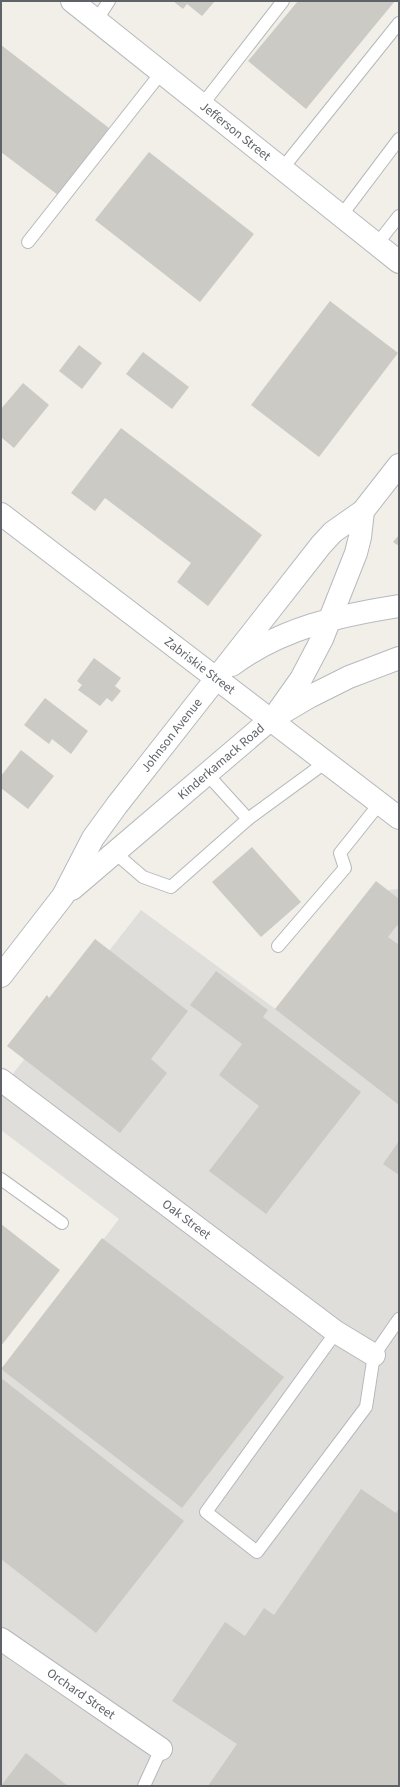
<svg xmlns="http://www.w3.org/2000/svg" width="400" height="1787" font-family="'Source Sans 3',sans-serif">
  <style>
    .industrial { fill: #e0deda }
    .building { fill: #cccac5 }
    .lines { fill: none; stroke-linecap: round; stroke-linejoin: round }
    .lane-casing { stroke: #b5b8bc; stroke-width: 14 }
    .street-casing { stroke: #b5b8bc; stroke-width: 24 }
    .secondary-casing { stroke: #b6babf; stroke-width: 24 }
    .lane { stroke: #fff; stroke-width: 12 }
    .street { stroke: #fff; stroke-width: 22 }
    .secondary { stroke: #fff; stroke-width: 22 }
    .labels { text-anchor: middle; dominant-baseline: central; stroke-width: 4; stroke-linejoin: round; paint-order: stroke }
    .street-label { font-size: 13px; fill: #5f6368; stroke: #fff }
  </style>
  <rect width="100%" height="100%" fill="#f1efe8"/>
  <path class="industrial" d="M399 889V1786H1V1373L119 1219 1 1130V1089L141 910 285 1016 379 891Z"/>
  <g class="building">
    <path d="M173 1H215L202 16 187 4 183 9Z"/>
    <path d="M298 1H395L306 109 248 61Z"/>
    <path d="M1 45 109 128 58 195 1 152Z"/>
    <path d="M149 152 254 234 200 302 95 220Z"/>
    <path d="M330 301 398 353 319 457 251 405Z"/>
    <path d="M79 345 102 363 82 389 59 371Z"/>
    <path d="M143 352 189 387 172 409 126 374Z"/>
    <path d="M23 383 49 405 14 448 1 437V409Z"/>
    <path d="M121 428 262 535 208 606 177 582 191 563 105 498 95 511 71 493Z"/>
    <path d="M399 535V546L393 542Z"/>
    <path d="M94 658 121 678 115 686 121 691 112 702 107 698 100 706 78 690 82 685 77 681Z"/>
    <path d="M45 698 88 731 71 754 52 739 49 744 24 725Z"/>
    <path d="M21 750 54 776 28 809 1 788V776Z"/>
    <path d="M252 847 301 902 261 937 212 882Z"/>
    <path d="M376 881 399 899V923L388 937 399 945V1105L275 1009Z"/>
    <path d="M95 939 188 1011 151 1059 167 1073 120 1133 7 1046 47 995 49 998Z"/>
    <path d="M216 971 268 1010 263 1017 361 1092 266 1214 209 1171 259 1106 219 1075 242 1044 190 1005Z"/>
    <path d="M399 1141V1175L383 1164Z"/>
    <path d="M1 1224 60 1270 1 1346Z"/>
    <path d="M102 1238 284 1377 182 1508 1 1369Z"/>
    <path d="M1 1378 184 1521 96 1633 1 1559Z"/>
    <path d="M361 1489 396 1513 399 1508V1786H208L237 1744 172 1701 225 1622 245 1636 264 1608 274 1615Z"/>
    <path d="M26 1753 68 1786H1Z"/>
  </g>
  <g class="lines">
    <defs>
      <g id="lane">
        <path d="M96 21 109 1"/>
        <path d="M202 105 283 1"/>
        <path d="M282 169 399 23"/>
        <path d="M341 216 399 139"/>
        <path d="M28 242 161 73"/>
        <path d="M377 244 399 216"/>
        <path d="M248 819 326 762"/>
        <path d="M114 852 143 877 171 887 248 819 207 774"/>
        <path d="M278 946 345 868 340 853 380 803"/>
        <path d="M1 1179 62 1223"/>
        <path d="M336 1332 206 1512 257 1552 366 1407 374 1355 399 1319"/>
        <path d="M144 1786 161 1749"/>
      </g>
      <g id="street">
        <path id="s1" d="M1 514 399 818"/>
        <path id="s2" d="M1 1080 336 1332 374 1355"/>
        <path id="s3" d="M1 1639 161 1749"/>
      </g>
      <g id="secondary">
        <path id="s4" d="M72 1 399 262"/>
        <path d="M232 665C281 628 341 615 399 606"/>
        <path d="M279 710 301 679 322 639 356 553 360 537 363 511"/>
        <path id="s5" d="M72 889 270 720 309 697 349 677 399 658"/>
        <path id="s6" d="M1 976 63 896 93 838 117 805 321 545 333 532 363 511 399 465"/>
      </g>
    </defs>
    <use href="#lane" class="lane-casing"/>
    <use href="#street" class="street-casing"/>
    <use href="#secondary" class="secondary-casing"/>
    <use href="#lane" class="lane"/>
    <use href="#street" class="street"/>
    <use href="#secondary" class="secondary"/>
  </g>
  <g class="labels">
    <g class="street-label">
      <text stroke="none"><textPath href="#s4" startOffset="209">Jefferson Street</textPath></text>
      <text stroke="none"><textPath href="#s1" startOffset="250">Zabriskie Street</textPath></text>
      <text stroke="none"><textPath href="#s6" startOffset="296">Johnson Avenue</textPath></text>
      <text stroke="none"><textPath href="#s5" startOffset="196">Kinderkamack Road</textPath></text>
      <text stroke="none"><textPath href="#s2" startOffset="232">Oak Street</textPath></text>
      <text stroke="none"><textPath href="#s3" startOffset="97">Orchard Street</textPath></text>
    </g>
  </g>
  <rect width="400" height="1787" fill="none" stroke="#5f6368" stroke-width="4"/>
</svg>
